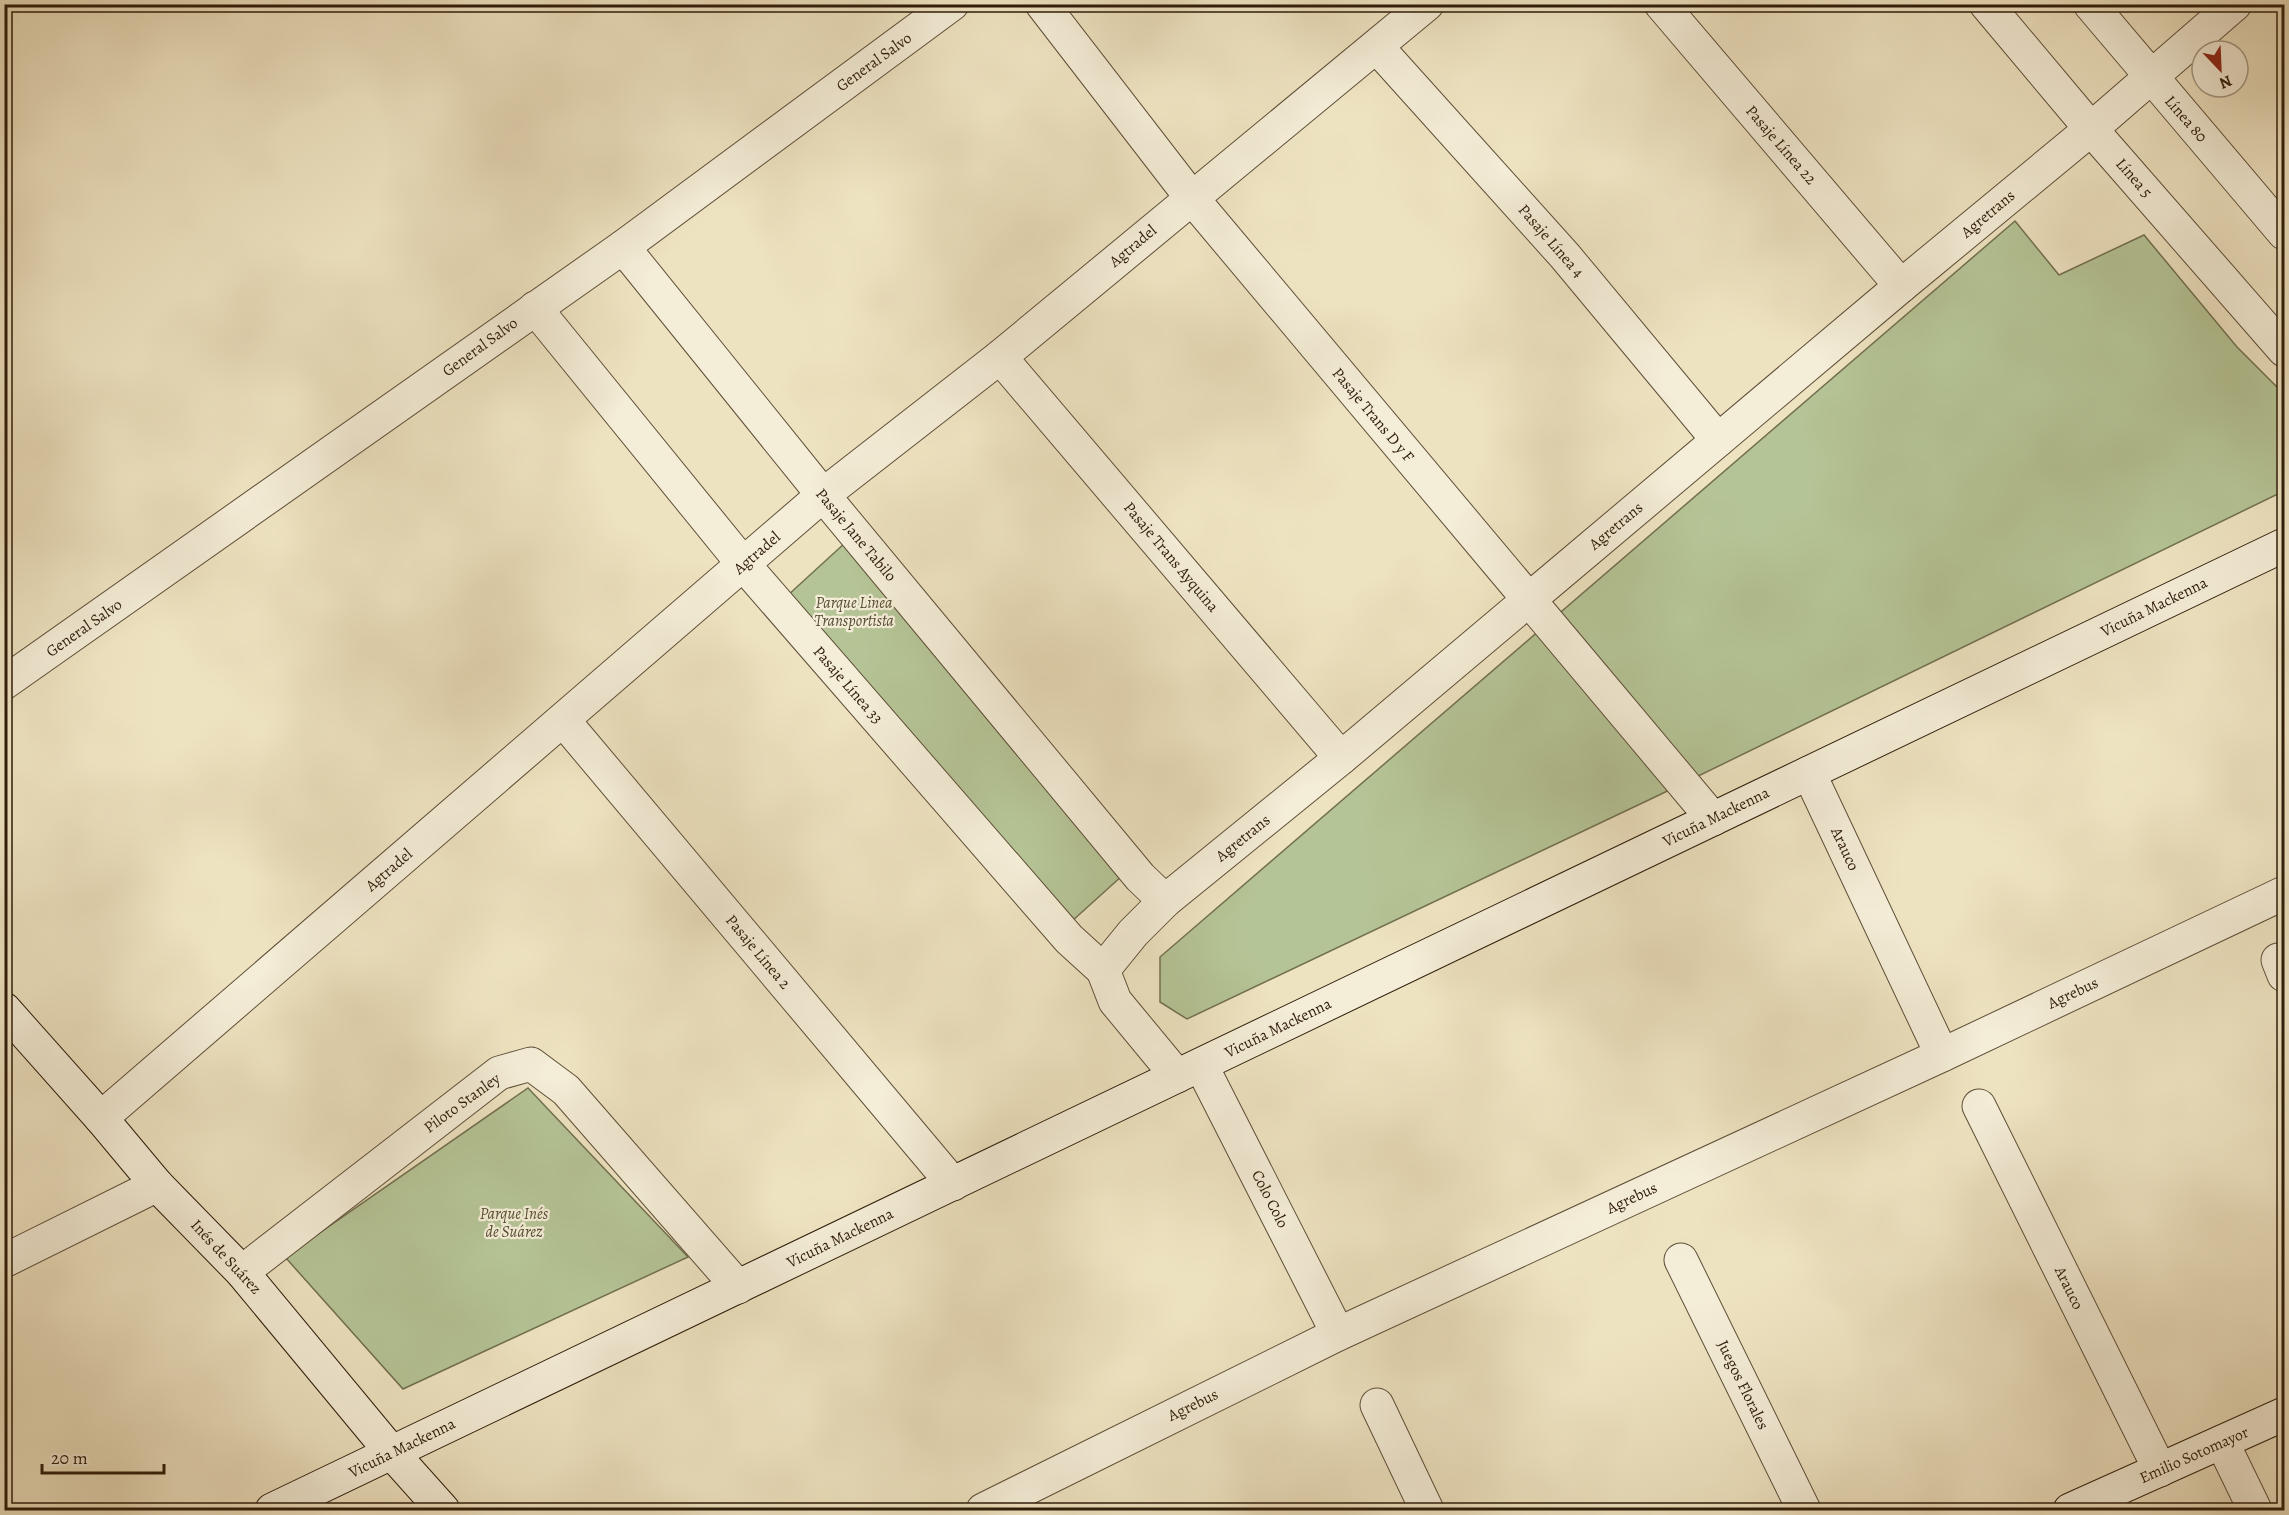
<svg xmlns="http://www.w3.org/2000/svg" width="2289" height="1515" font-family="Alegreya,serif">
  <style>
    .green { fill: #b5c496; stroke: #727050; stroke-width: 1.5 }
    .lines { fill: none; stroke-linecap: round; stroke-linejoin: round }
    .street-casing { stroke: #5e4e38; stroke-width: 35 }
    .secondary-casing { stroke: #2e1c0a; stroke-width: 35 }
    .street { stroke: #f4edd7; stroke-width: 33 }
    .secondary { stroke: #f4edd7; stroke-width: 33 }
    .labels { text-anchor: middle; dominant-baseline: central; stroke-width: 4.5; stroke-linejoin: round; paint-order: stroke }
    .street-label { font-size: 16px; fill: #2e1c0a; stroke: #f4edd7 }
    .park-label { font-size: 16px; font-style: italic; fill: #564e34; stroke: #f4edd7 }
  </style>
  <rect width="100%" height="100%" fill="#eee3c1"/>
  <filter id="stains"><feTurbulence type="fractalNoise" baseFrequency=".00333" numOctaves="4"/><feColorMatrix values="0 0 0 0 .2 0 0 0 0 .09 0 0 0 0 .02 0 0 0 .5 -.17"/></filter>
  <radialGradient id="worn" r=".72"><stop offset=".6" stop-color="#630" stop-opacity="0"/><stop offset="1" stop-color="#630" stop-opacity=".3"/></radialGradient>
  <g class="green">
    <path d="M2015 221 2059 275 2144 235 2237 347 2284 394V491L1655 797 1187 1019 1160 1002V957Z"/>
    <path d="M846 542 1123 875 1071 922 787 596Z"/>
    <path d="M528 1088 688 1257 403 1389 285 1257Z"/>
  </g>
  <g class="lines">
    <defs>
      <g id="street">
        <path d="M1042 4 1191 197 1713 819"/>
        <path d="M1661 4 1901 286"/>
        <path d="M1986 4 2091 129 2284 350"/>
        <path d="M2090 4 2284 233"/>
        <path d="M1377 47 1565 256 1718 440"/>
        <path d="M623 247 823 495 1140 877 1165 901"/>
        <path d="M535 308 744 565 1069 939 1103 970"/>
        <path d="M1000 357 1341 758"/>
        <path d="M4 683 623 247 952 4"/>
        <path d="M563 720 953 1184"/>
        <path d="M1809 773 1942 1055"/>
        <path d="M2278 960 2284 975"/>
        <path d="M1201 1065 1338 1334"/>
        <path d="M1177 1076 1115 1001 1103 970 1133 933 1165 901 1341 758 1901 286 2091 129 2235 4"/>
        <path d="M1979 1106 2160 1470"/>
        <path d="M101 1118 823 495 1000 357 1427 4"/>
        <path d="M1681 1260 1804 1510"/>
        <path d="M4 1261 157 1185"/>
        <path d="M242 1272 499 1073 531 1064 566 1090 738 1287"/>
        <path d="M1377 1405 1427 1510"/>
        <path d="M2222 1442 2255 1510"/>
        <path d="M983 1510 1338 1334 1942 1055 2284 893"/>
      </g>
      <g id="secondary">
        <path d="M4 1009 101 1118 157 1185 242 1272 392 1453 443 1510"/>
        <path d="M272 1510 2284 545"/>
        <path d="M2070 1510 2284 1414"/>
      </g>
    </defs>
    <use href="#street" class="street-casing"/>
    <use href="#secondary" class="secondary-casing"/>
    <use href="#street" class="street"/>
    <use href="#secondary" class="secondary"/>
  </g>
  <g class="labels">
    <g class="street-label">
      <text transform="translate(874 62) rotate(-36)">General Salvo</text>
      <text transform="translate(2186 119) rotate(49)">Línea 80</text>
      <text transform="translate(1781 145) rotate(49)">Pasaje Línea 22</text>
      <text transform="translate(2134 178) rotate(49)">Línea 5</text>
      <text transform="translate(1988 214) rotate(-40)">Agretrans</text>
      <text transform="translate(1551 241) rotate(49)">Pasaje Línea 4</text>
      <text transform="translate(1133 246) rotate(-40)">Agtradel</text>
      <text transform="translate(480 347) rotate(-36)">General Salvo</text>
      <text transform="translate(1373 415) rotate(50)">Pasaje Trans D y F</text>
      <text transform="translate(1616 526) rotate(-40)">Agretrans</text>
      <text transform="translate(856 535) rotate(50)">Pasaje Jane Tabilo</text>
      <text transform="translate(757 553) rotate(-41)">Agtradel</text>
      <text transform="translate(1171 557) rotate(50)">Pasaje Trans Ayquina</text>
      <text transform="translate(2154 607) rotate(-26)">Vicuña Mackenna</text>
      <text transform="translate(84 628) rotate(-35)">General Salvo</text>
      <text transform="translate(848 685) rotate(49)">Pasaje Línea 33</text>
      <text transform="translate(1716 817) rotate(-26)">Vicuña Mackenna</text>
      <text transform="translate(1243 838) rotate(-39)">Agretrans</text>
      <text transform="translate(1845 849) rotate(65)">Arauco</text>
      <text transform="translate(389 870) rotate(-41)">Agtradel</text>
      <text transform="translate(758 952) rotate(50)">Pasaje Línea 2</text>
      <text transform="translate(2073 993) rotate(-25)">Agrebus</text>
      <text transform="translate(1278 1028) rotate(-26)">Vicuña Mackenna</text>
      <text transform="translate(462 1103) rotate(-36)">Piloto Stanley</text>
      <text transform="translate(1632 1198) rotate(-25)">Agrebus</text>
      <text transform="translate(1270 1199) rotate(63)">Colo Colo</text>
      <text transform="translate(840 1238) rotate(-26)">Vicuña Mackenna</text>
      <text transform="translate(226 1257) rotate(47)">Inés de Suárez</text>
      <text transform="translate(2069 1288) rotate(64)">Arauco</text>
      <text transform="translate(1743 1385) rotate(64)">Juegos Florales</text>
      <text transform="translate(1193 1405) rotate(-26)">Agrebus</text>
      <text transform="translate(402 1448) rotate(-26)">Vicuña Mackenna</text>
      <text transform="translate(2194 1455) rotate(-24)">Emilio Sotomayor</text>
    </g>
    <g class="park-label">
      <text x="854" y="603">Parque Linea<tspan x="854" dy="18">Transportista</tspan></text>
      <text x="514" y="1214">Parque Inés<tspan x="514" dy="18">de Suárez</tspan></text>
    </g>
  </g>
  <rect width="2289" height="1515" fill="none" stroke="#eee3c1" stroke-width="24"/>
  <rect x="6" y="6" width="2277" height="1503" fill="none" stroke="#2e1c0a" stroke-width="3"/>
  <rect x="12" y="12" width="2265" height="1491" fill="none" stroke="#2e1c0a" stroke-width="1.5"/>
  <g transform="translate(2220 69) rotate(157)"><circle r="28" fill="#f4edd7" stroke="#a59985" stroke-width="1.5"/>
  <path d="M0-4.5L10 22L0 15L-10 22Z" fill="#8f2418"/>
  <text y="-9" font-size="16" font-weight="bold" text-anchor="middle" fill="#2e1c0a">N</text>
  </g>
  <path d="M42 1464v9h122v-9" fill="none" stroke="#2e1c0a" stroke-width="3"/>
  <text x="51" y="1464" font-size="18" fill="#2e1c0a" stroke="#f4edd7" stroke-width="4.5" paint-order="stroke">20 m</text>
  <rect width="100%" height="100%" filter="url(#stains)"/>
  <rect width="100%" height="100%" fill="url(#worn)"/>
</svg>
